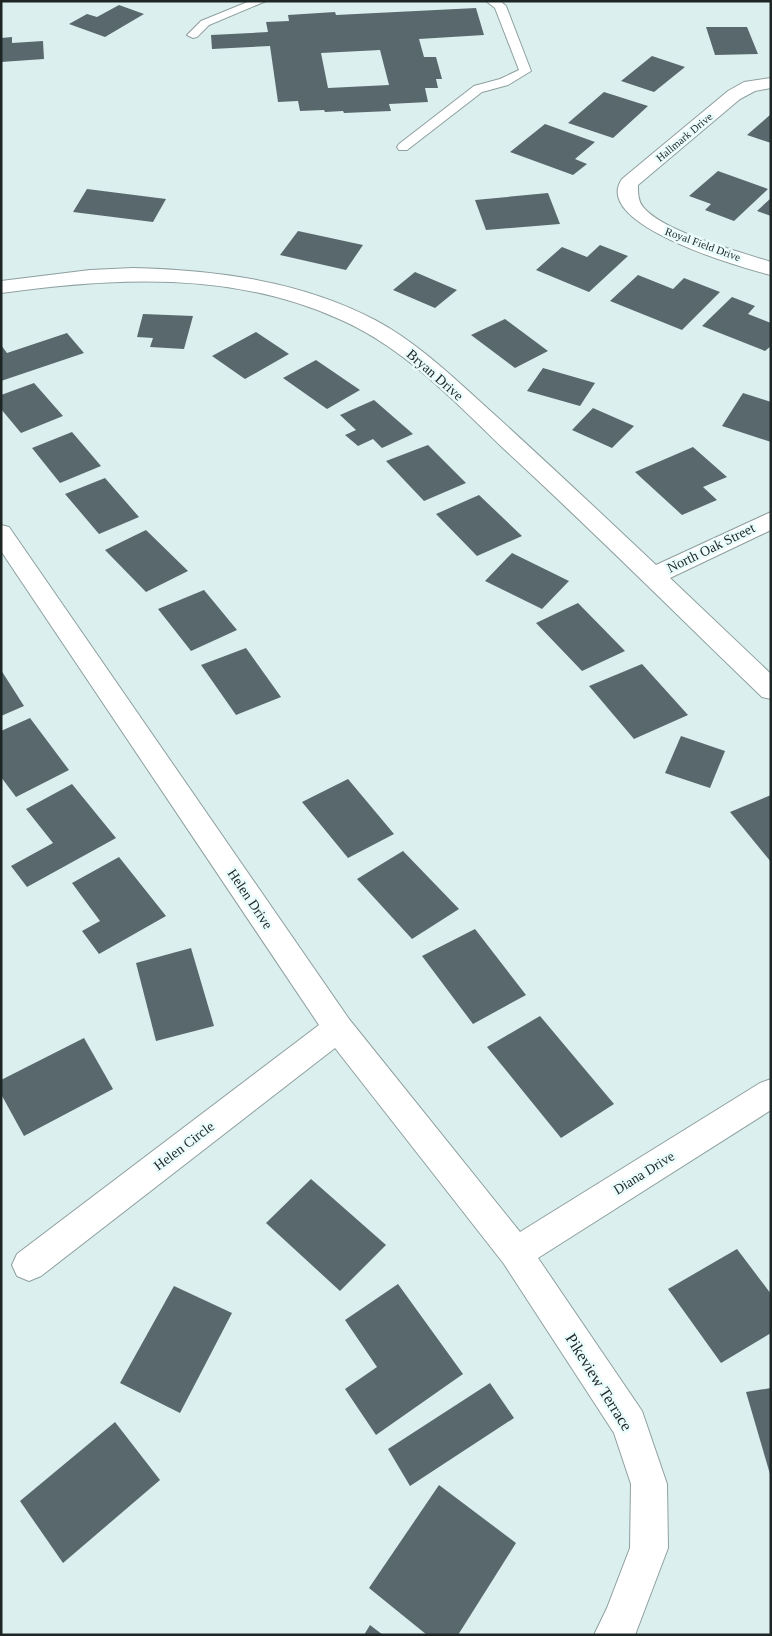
<svg xmlns="http://www.w3.org/2000/svg" width="772" height="1636" font-family="Georgia,serif">
  <style>
    .building { fill: #59686d; fill-rule: evenodd }
    .lines { fill: none; stroke-linecap: round; stroke-linejoin: round }
    .service-casing { stroke: #8e9f9f; stroke-width: 2 }
    .minor-casing { stroke: #8e9f9f; stroke-width: 2 }
    .service { fill: #fff; fill-rule: evenodd }
    .minor { fill: #fff; fill-rule: evenodd }
    .labels { text-anchor: middle; dominant-baseline: central; stroke-width: 5; stroke-linejoin: round; paint-order: stroke }
    .far-street-label { font-size: 11px; fill: #1e2525; stroke: #eafcfc }
    .street-label { font-size: 14px; fill: #1e2525; stroke: #eafcfc }
    .near-street-label { font-size: 16px; fill: #1e2525; stroke: #eafcfc }
  </style>
  <rect width="100%" height="100%" fill="#dcefef"/>
  <g class="building">
    <path d="M119 5 144 14 105 37 69 24 87 14 97 17Z"/>
    <path d="M476 8 484 35 419 39 424 57H436L442 79H436L438 88H425L428 102 389 104 391 111 344 113 343 111 325 112 324 110 300 111 298 101 278 102 270 46 212 49 211 35 268 32 266 22 289 21 288 15 335 12 336 15ZM380 50 389 85 328 88 321 53Z"/>
    <path d="M706 27H747L758 54 715 55Z"/>
    <path d="M12 37V43L43 41 44 59 1 62V38Z"/>
    <path d="M652 56 685 67 654 92 621 81Z"/>
    <path d="M604 92 648 106 613 138 568 123Z"/>
    <path d="M771 114V143L747 135Z"/>
    <path d="M545 124 595 142 575 159 587 164 573 175 510 152Z"/>
    <path d="M718 171 768 189 734 221 705 210 711 204 689 196Z"/>
    <path d="M87 189 166 199 153 222 73 212Z"/>
    <path d="M548 193 560 224 486 230 475 200Z"/>
    <path d="M771 198V216L757 211Z"/>
    <path d="M298 231 363 245 346 270 280 255Z"/>
    <path d="M600 245 628 256 589 292 536 270 562 247 587 257Z"/>
    <path d="M415 272 457 290 435 308 393 290Z"/>
    <path d="M638 275 673 289 684 278 720 292 682 330 610 301Z"/>
    <path d="M732 297 755 306 748 314 771 323V346L765 351 702 326Z"/>
    <path d="M143 314 193 316 184 349 150 347 153 338 137 337Z"/>
    <path d="M505 319 548 351 515 368 471 335Z"/>
    <path d="M256 332 289 354 245 379 212 356Z"/>
    <path d="M67 333 84 353 1 381V345L7 353Z"/>
    <path d="M316 360 360 390 327 409 283 378Z"/>
    <path d="M543 368 595 383 580 406 527 391Z"/>
    <path d="M34 383 63 416 21 433 1 409V395Z"/>
    <path d="M743 393 771 402V442L722 426Z"/>
    <path d="M374 400 413 434 382 448 373 439 358 446 345 435 356 430 340 415Z"/>
    <path d="M593 408 634 426 612 448 572 430Z"/>
    <path d="M72 432 101 466 60 483 32 448Z"/>
    <path d="M428 445 466 483 424 501 386 461Z"/>
    <path d="M693 447 727 477 703 487 717 500 682 515 635 472Z"/>
    <path d="M105 478 139 517 99 534 65 494Z"/>
    <path d="M479 495 522 536 477 556 436 514Z"/>
    <path d="M146 530 188 571 146 592 105 550Z"/>
    <path d="M512 553 569 581 542 609 485 581Z"/>
    <path d="M204 590 237 630 191 651 158 609Z"/>
    <path d="M578 603 625 651 582 671 536 623Z"/>
    <path d="M246 648 281 697 236 715 201 665Z"/>
    <path d="M642 664 688 715 634 739 589 686Z"/>
    <path d="M1 670 24 706 1 716Z"/>
    <path d="M30 718 69 770 16 797 1 777V731Z"/>
    <path d="M681 736 725 751 710 788 665 773Z"/>
    <path d="M348 779 394 834 348 858 302 802Z"/>
    <path d="M72 784 116 838 27 887 11 866 53 843 26 809Z"/>
    <path d="M771 795V862L730 812Z"/>
    <path d="M403 851 459 909 412 939 357 879Z"/>
    <path d="M119 857 166 916 99 954 82 931 100 921 72 883Z"/>
    <path d="M475 929 526 995 473 1024 422 956Z"/>
    <path d="M191 948 214 1026 156 1041 136 963Z"/>
    <path d="M540 1016 614 1104 561 1138 487 1047Z"/>
    <path d="M84 1038 113 1089 24 1136 1 1094V1080Z"/>
    <path d="M311 1179 386 1245 340 1291 266 1223Z"/>
    <path d="M737 1249 771 1294V1333L721 1363 668 1289Z"/>
    <path d="M398 1284 463 1374 376 1435 345 1389 377 1367 345 1320Z"/>
    <path d="M174 1286 232 1313 180 1413 120 1383Z"/>
    <path d="M490 1383 514 1418 410 1486 388 1449Z"/>
    <path d="M771 1388V1474H770L746 1392Z"/>
    <path d="M115 1422 160 1480 63 1563 20 1501Z"/>
    <path d="M439 1485 516 1543 458 1635H427L369 1588Z"/>
    <path d="M370 1625 383 1635H364Z"/>
  </g>
  <g class="lines">
    <defs>
      <g id="service">
        <path d="M250 1H266L209 25 197 37 193 38 187 35 201 21Z"/>
        <path d="M486 1H500L506 6 531 71 508 85 482 92 407 150H399L397 147 399 144 474 86 500 79 519 70 495 8Z"/>
      </g>
      <g id="minor">
        <path d="M771 78V88L755 91 740 99 638 185C638 193 638 201 643 207 665 233 738 251 771 262V275C743 268 590 225 622 179L728 91 744 82Z"/>
        <path d="M133 268C216 270 301 281 375 320 420 344 458 382 496 416 550 465 603 515 656 565L771 512V530L670 578 771 674V699L762 697C676 614 592 530 504 449 454 401 404 347 339 319 232 271 115 277 1 293V281L90 270Z"/>
        <path d="M1 525 9 527 349 1019 520 1232 760 1083 771 1079V1110L538 1258 642 1411 667 1484 668 1548 635 1635H594L607 1608 630 1548 631 1484 614 1433 504 1264 335 1048 41 1276 29 1281 17 1276 12 1265 17 1254 319 1025 1 551Z"/>
      </g>
    </defs>
    <use href="#service" class="service-casing"/>
    <use href="#minor" class="minor-casing"/>
    <use href="#service" class="service"/>
    <use href="#minor" class="minor"/>
  </g>
  <g class="labels">
    <g class="far-street-label">
      <text transform="translate(684 137) rotate(-40)">Hallmark Drive</text>
      <text transform="translate(703 244) rotate(20)">Royal Field Drive</text>
    </g>
    <g class="street-label">
      <text transform="translate(435 375) rotate(41)">Bryan Drive</text>
      <text transform="translate(711 548) rotate(-26)">North Oak Street</text>
      <text transform="translate(250 899) rotate(56)">Helen Drive</text>
      <text transform="translate(184 1146) rotate(-37)">Helen Circle</text>
      <text transform="translate(644 1173) rotate(-32)">Diana Drive</text>
    </g>
    <g class="near-street-label">
      <text transform="translate(599 1382) rotate(58)">Pikeview Terrace</text>
    </g>
  </g>
  <rect width="772" height="1636" fill="none" stroke="#1e2525" stroke-width="5"/>
</svg>
